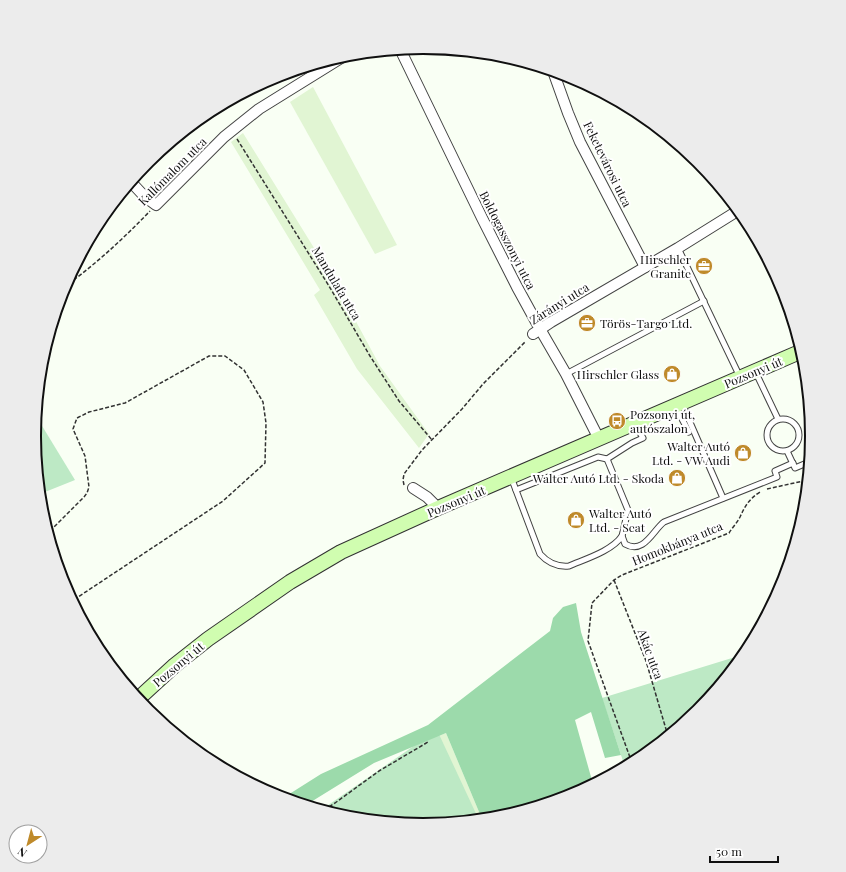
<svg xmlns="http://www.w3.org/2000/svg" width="846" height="872" font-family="'Playfair Display',serif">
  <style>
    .farmland { fill: #e1f5d3 }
    .green { fill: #bde9c5 }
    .forest { fill: #9cdaab }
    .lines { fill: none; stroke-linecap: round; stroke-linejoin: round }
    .service-casing { stroke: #434343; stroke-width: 7 }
    .minor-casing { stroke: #434343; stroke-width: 12 }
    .secondary-casing { stroke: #323232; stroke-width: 16 }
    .path { stroke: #323232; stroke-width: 1.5; stroke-dasharray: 4 2; stroke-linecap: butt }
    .service { stroke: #fff; stroke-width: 5 }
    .minor { stroke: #fff; stroke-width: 10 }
    .secondary { stroke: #d0fdb0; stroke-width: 14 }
    .labels { text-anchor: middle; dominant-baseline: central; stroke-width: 4; stroke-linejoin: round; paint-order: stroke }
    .street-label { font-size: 12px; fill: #101010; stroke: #fff }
    .poi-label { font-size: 12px; fill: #101010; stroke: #fff; text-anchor: end }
    .rim { fill: none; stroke: #101010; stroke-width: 2 }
  </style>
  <rect width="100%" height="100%" fill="#f9fff4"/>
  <g class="farmland">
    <path d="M313 87 397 245 375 254 290 102Z"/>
    <path d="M243 133 332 277 380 366 429 434 419 448 357 369 314 295 320 290 231 142Z"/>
    <path d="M446 733 482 819 463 821 431 739Z"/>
  </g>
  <g class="green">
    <path d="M36 416 75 480 40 494 34 436Z"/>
    <path d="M745 654 698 711 639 760 625 767 602 698Z"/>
    <path d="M437 730 479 820 423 825 347 817 321 810Z"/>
  </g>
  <path class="forest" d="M576 603 581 632 621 755 605 758 591 712 575 720 593 784 572 795 499 818 482 819 446 733 374 763 306 805 283 798 321 774 428 725 550 631 553 618 563 607Z"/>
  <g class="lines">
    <defs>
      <g id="service">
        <path d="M678 248 740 377"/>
        <path d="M756 373 778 419"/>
        <path d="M566 374 704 301"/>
        <path d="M682 404 723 498"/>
        <path d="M675 406 689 432"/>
        <circle cx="783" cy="435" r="16"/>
        <path d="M635 424 643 438 632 443 607 459 628 510 622 536 625 544C644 555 653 530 664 522L777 477 775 471 793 463"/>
        <path d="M787 451 795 468 809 462"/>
        <path d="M511 477 540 554C548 563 558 567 569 566 585 559 612 551 622 536"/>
        <path d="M516 490 598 457 607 459"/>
      </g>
      <g id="minor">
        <path d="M400 49 482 218 517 287 540 329 566 374 599 439"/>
        <path d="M553 71 568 113 580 142 645 267"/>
        <path d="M131 182 145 197 156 205 224 137 259 109 346 55"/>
        <path d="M533 334 551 322 678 248 739 210"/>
        <path d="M413 488 427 497 438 508"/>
      </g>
      <path id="secondary" d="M138 699 175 665 208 639 290 582 341 552 438 508 802 351"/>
    </defs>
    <use href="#service" class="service-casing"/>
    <use href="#minor" class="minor-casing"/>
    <use href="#secondary" class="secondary-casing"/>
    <g class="path">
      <path d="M237 139 329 286 370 356 399 401 432 440"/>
      <path d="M64 287C95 265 123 239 150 211"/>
      <path d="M404 485 403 480 404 474 422 450 462 409 483 384 526 341"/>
      <path d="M767 489 808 480"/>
      <path d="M51 543 50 531 84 497 87 493 89 487 85 456 73 429 77 418 89 412 125 403 209 356H225L244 370 263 402 266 423 265 463 223 501 72 601"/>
      <path d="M614 580 646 661 668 736"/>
      <path d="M632 763 588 641 592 603 614 580 622 575 729 533C732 528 737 523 740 517 745 506 749 499 760 492"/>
      <path d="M324 810 335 803 379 771 428 742"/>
    </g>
    <use href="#service" class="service"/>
    <use href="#minor" class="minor"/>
    <use href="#secondary" class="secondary"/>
  </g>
  <defs>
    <symbol id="office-disc" viewBox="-11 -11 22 22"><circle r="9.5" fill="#bf8a2a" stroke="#fff"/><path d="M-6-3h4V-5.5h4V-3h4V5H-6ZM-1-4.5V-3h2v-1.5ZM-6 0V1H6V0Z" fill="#fff"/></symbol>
    <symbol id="shop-disc" viewBox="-11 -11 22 22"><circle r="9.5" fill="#bf8a2a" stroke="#fff"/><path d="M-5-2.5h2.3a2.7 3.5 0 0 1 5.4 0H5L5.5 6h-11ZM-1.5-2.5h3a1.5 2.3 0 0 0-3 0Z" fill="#fff"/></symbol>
    <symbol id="bus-disc" viewBox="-11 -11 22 22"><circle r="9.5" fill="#bf8a2a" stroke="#fff"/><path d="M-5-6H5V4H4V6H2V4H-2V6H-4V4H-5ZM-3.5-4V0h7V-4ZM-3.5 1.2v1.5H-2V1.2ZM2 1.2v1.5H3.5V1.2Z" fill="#fff"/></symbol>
  </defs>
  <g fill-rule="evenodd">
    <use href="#office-disc" x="694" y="256" width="20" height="20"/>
    <use href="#office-disc" x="577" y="313" width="20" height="20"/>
    <use href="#shop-disc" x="662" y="364" width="20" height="20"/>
    <use href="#bus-disc" x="607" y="411" width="20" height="20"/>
    <use href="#shop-disc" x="733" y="443" width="20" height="20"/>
    <use href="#shop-disc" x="667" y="468" width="20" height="20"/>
    <use href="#shop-disc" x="566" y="510" width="20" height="20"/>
  </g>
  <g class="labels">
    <g class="street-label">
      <text transform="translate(608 164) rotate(64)">Feketevárosi utca</text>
      <text transform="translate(172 171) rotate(-45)">Kallómalom utca</text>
      <text transform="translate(508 240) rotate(63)">Boldogasszonyi utca</text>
      <text transform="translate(337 283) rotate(59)">Mandulafa utca</text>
      <text transform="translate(559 303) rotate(-32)">Zárányi utca</text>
      <text transform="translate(753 372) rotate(-23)">Pozsonyi út</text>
      <text transform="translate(456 501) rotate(-23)">Pozsonyi út</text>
      <text transform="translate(677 543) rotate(-22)">Homokbánya utca</text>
      <text transform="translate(651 654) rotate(70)">Akác utca</text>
      <text transform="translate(178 664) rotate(-40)">Pozsonyi út</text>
    </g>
    <g class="poi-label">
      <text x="691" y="259">Hirschler<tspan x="691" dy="14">Granite</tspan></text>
      <text x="600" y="323" text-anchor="start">Törös-Targo Ltd.</text>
      <text x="659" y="374">Hirschler Glass</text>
      <text x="630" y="414" text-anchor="start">Pozsonyi út,<tspan x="630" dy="14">autószalon</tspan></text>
      <text x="730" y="446">Walter Autó<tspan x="730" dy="14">Ltd. - VW Audi</tspan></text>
      <text x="664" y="478">Walter Autó Ltd. - Skoda</text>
      <text x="589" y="513" text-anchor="start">Walter Autó<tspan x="589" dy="14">Ltd. - Seat</tspan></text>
    </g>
  </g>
  <path d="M0 0H846V872H0ZM41 436a382 382 0 1 1 764 0a382 382 0 1 1-764 0Z" fill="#ececec" fill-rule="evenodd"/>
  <path class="rim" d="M41 436a382 382 0 1 1 764 0a382 382 0 1 1-764 0Z"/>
  <g transform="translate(28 844) rotate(216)"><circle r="19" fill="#ffffff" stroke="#9f9f9f"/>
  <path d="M0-3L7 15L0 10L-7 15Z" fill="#bf8a2a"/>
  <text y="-6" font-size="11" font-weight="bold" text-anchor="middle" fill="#101010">N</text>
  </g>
  <path d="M710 856v6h68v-6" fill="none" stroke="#101010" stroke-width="2"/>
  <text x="716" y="856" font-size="12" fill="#101010" stroke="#ffffff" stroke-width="3" paint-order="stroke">50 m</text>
</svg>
